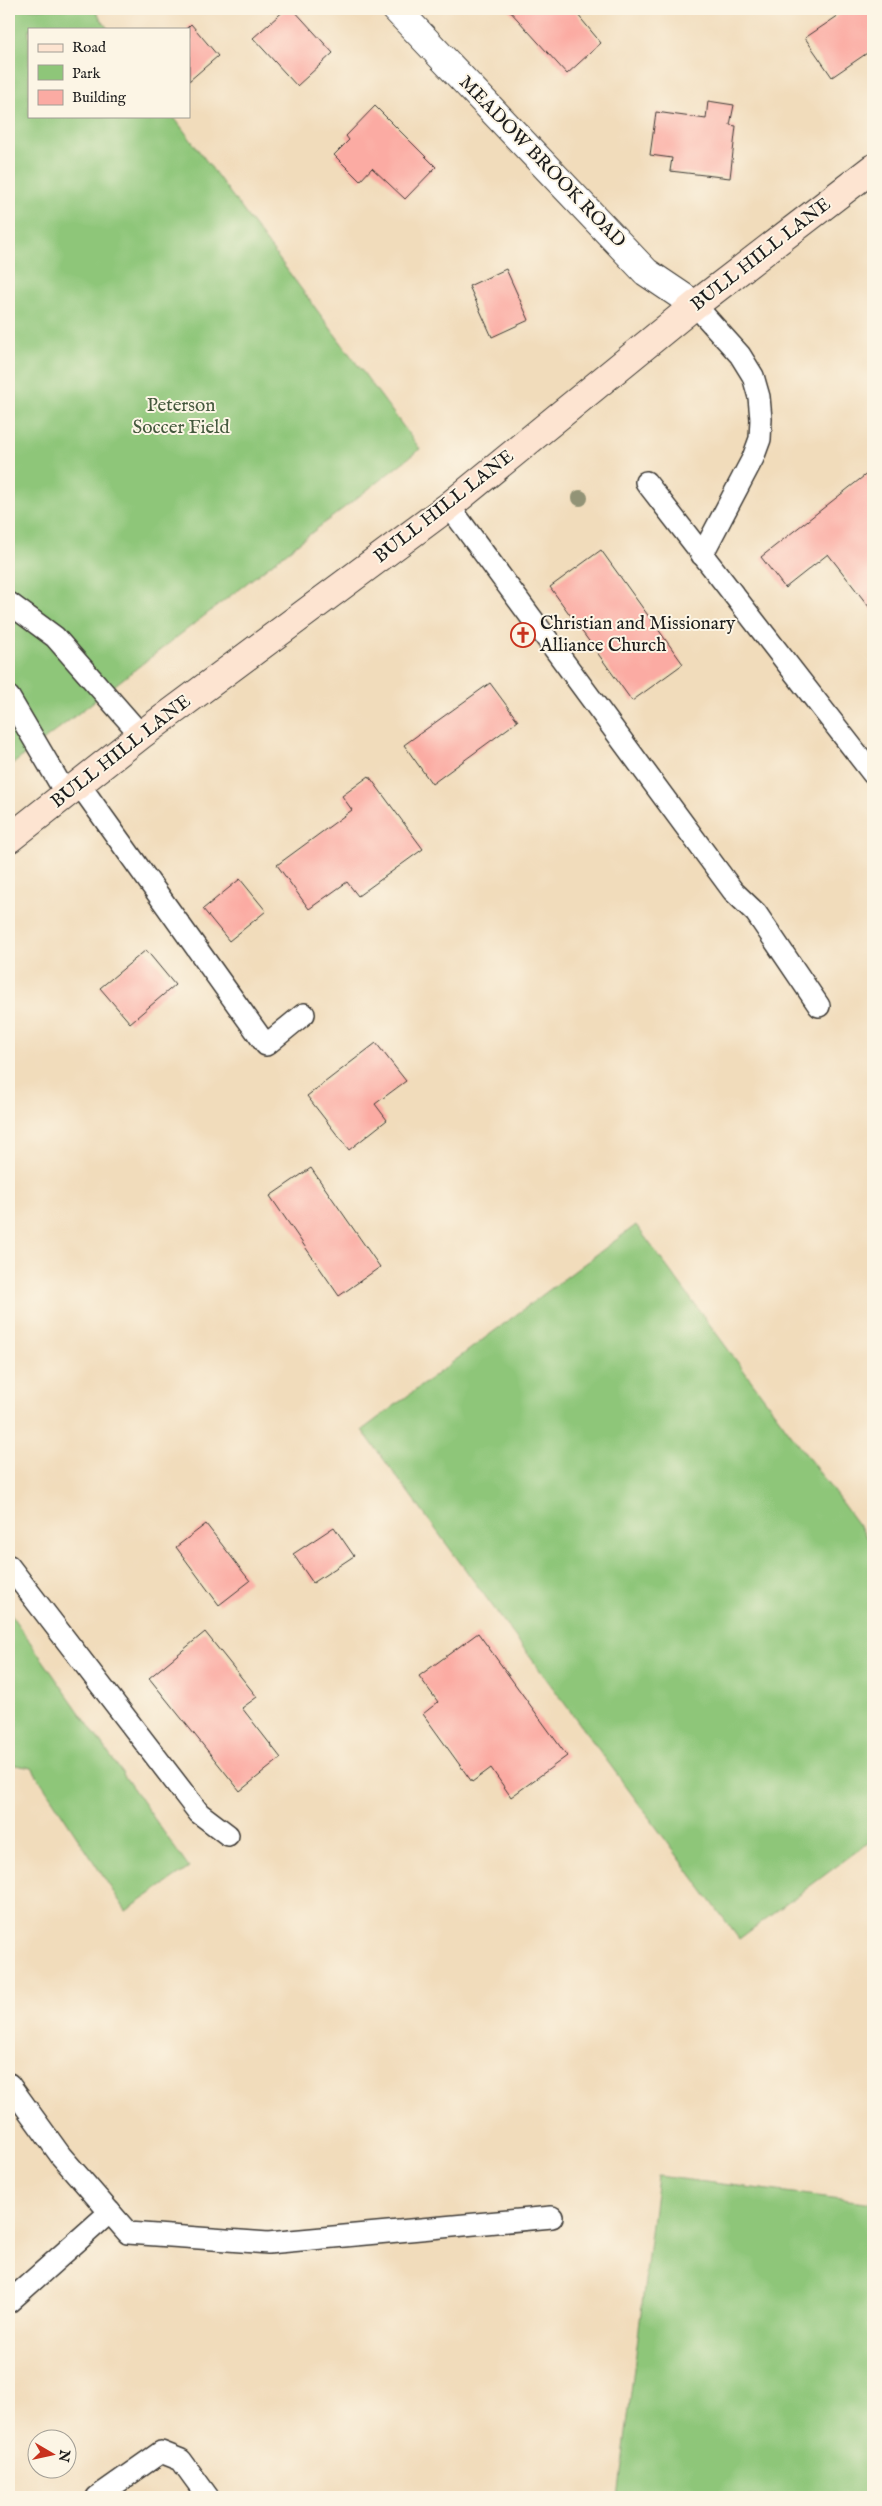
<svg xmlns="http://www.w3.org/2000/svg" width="882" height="2506" font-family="'IM FELL English',serif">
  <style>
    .green { fill: #8ec679; stroke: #55714a }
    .building { fill: #fbaba3 }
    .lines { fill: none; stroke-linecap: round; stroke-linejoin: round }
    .lane-casing { stroke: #3c3934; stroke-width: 24 }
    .street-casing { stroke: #3c3934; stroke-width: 30 }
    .secondary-casing { stroke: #3c3934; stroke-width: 30 }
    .lane { stroke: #fff; stroke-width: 21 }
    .street { stroke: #fff; stroke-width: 28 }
    .secondary { stroke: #fde4d1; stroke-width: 28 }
    .tree { fill: #929376 }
    .labels { text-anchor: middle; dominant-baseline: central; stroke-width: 4; stroke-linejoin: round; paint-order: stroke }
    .street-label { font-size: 19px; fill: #1c1c1c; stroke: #fcf5e5 }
    .park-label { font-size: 19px; fill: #44583d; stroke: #fcf5e5 }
    .poi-label { font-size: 19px; fill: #1c1c1c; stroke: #fcf5e5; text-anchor: start }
  </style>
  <rect width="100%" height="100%" fill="#fcf5e5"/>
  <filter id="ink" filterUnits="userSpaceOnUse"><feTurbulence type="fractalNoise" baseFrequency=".02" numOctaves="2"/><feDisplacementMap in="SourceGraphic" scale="10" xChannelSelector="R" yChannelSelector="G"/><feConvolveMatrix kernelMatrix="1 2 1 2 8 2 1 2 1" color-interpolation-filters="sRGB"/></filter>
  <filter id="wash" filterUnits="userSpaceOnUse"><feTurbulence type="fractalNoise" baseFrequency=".0096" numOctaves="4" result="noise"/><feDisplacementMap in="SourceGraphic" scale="20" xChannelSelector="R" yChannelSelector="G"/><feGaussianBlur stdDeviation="1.12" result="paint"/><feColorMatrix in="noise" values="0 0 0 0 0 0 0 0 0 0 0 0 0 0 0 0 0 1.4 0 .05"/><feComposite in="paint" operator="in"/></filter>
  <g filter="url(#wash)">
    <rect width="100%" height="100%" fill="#f1dcbb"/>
    <g class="green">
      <path d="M9 9H94L108 29H29V116H173L420 449 9 767Z"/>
      <path d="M636 1225 873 1545V1839L739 1939 362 1430Z"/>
      <path d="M9 1612 189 1868 126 1911 32 1768 9 1764Z"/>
      <path d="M658 2176 873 2203V2497H618Z"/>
    </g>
    <g id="blocks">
      <g class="building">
        <path d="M286 9H293L333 53 297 86 253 38Z"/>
        <path d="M508 9H573L601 43 567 74Z"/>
        <path d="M848 9H873V49L832 77 805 38Z"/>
        <path d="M191 24 218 56 189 81V29H186Z"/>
        <path d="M708 101 734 105 730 125 736 126 730 178 670 171 672 158 650 155 656 112 706 119Z"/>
        <path d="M375 106 436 167 405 199 372 168 360 181 334 155 349 140 346 136Z"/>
        <path d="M506 269 529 320 492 337 469 286Z"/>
        <path d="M873 469V612L828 554 785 588 761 557Z"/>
        <path d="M601 550 683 664 632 701 550 587Z"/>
        <path d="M490 683 518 721 432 784 404 745Z"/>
        <path d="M369 776 423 849 358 896 347 882 309 909 277 865 352 810 342 796Z"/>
        <path d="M240 879 266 911 229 941 203 909Z"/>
        <path d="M146 950 175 985 130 1023 100 988Z"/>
        <path d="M376 1043 406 1081 375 1104 387 1120 349 1150 307 1096Z"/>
        <path d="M311 1168 380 1267 339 1296 270 1196Z"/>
        <path d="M206 1524 250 1581 219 1605 176 1547Z"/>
        <path d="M334 1527 354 1556 313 1583 293 1554Z"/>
        <path d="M205 1632 257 1697 242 1708 281 1758 240 1791 149 1678Z"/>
        <path d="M478 1633 567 1756 511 1797 491 1768 472 1782 423 1714 438 1702 419 1676Z"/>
      </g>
    </g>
  </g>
  <g filter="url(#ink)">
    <use href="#blocks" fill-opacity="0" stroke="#3c3934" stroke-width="1"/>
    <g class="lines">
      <defs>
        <g id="lane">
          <path d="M695 305 740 355 753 376 759 397 761 419 760 439 753 458 702 555"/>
          <path d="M646 482 873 774"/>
          <path d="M449 506 733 891 756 913 819 1006"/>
          <path d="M9 603 55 637 141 735"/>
          <path d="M9 697 66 794"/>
          <path d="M79 784 266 1045 304 1014"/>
          <path d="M9 1566 199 1813 228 1835"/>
          <path d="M9 2084 61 2156 128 2233 268 2243 552 2217"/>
          <path d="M9 2302 110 2212"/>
          <path d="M97 2497 161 2452 181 2460 208 2497"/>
        </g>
        <path id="street" d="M396 9 646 272 695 305"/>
        <path id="secondary" d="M9 839 141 735 449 506 695 305 873 168"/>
      </defs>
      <use href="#lane" class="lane-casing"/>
      <use href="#street" class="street-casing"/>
      <use href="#secondary" class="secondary-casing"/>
      <use href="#lane" class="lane"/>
      <use href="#street" class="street"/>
      <use href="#secondary" class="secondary"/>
    </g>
    <circle class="tree" cx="580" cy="498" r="8"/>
  </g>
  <defs>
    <symbol id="church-ring" viewBox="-11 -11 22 22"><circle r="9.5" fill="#fcf5e5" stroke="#c8321e" stroke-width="1.5"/><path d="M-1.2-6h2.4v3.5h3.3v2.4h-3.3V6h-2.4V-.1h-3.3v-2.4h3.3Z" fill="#c8321e"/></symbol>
  </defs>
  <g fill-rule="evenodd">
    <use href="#church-ring" x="509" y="621" width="28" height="28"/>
  </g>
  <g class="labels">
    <g class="street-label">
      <text transform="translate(542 162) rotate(46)">MEADOW BROOK ROAD</text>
      <text transform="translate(761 255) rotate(-38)">BULL HILL LANE</text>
      <text transform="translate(444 507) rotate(-38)">BULL HILL LANE</text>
      <text transform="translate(121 752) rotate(-38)">BULL HILL LANE</text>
    </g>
    <g class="park-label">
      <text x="181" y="406">Peterson<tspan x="181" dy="22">Soccer Field</tspan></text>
    </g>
    <g class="poi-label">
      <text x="540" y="624">Christian and Missionary<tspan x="540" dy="22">Alliance Church</tspan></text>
    </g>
  </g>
  <rect width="882" height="2506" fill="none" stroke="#fcf5e5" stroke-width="30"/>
  <rect x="28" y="28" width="162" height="90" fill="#fcf5e5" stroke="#a29e95"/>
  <rect x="38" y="44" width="25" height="8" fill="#fde4d1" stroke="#a29e95"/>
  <text x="72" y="52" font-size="15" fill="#1c1c1c">Road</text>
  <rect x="38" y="65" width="25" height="15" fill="#8ec679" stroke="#a29e95"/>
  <text x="72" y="78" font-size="15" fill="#1c1c1c">Park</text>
  <rect x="38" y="90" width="25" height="15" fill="#fbaba3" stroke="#a29e95"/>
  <text x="72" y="102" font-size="15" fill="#1c1c1c">Building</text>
  <g transform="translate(52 2454) rotate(99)"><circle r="24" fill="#fcf5e5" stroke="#a29e95"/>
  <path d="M0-4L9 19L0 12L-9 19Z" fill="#c8321e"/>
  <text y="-8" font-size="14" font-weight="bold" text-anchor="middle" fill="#1c1c1c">N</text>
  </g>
</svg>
